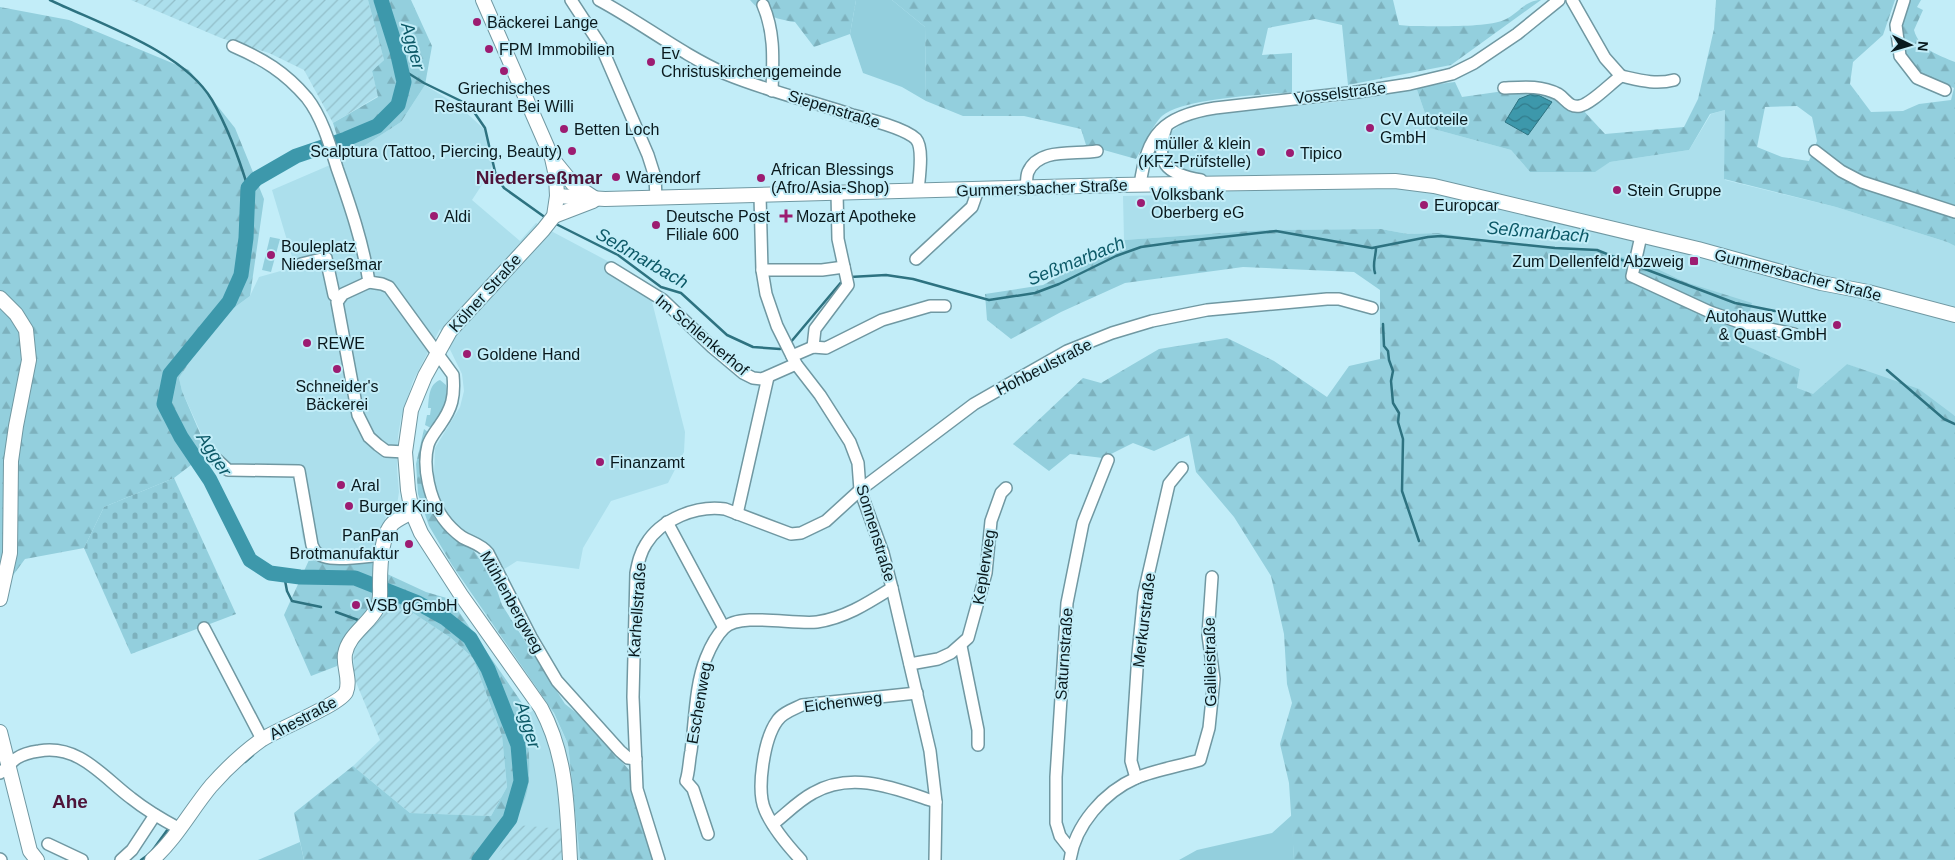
<svg xmlns="http://www.w3.org/2000/svg" width="1955" height="860" font-family="Helvetica,sans-serif">
  <style>
    .built { fill: #acdfec }
    .industrial { fill: url(#industrial-furrows) }
    .green { fill: #93cfdd }
    .forest { fill: url(#forest-firs); fill-rule: evenodd }
    .cemetery { fill: url(#cemetery-stones) }
    .water { fill: url(#water-waves); stroke: #2d7280 }
    .lines { fill: none; stroke-linecap: round; stroke-linejoin: round }
    .stream { stroke: #2d7280; stroke-width: 2.5 }
    .river { stroke: #3d98ab; stroke-width: 15 }
    .minor-casing { stroke: #7098a2; stroke-width: 14 }
    .major-casing { stroke: #7098a2; stroke-width: 16 }
    .minor { stroke: #fff; stroke-width: 11 }
    .major { stroke: #fff; stroke-width: 14 }
    .poi-dot { fill: #9c1c71; stroke: #c2edf8; stroke-width: 2 }
    .labels { text-anchor: middle; dominant-baseline: central; stroke-width: 4; stroke-linejoin: round; paint-order: stroke }
    .poi-label { font-size: 16px; fill: #09191d; stroke: #c2edf8; text-anchor: start }
    .street-label { font-size: 16px; fill: #09191d; stroke: #c2edf8 }
    .water-label { font-size: 18px; font-style: italic; fill: #0c5967; stroke: #c2edf8 }
    .quarter-label { font-size: 19px; font-weight: bold; fill: #4f1339; stroke: #c2edf8 }
  </style>
  <defs>
    <pattern id="industrial-furrows" width="10" height="10" patternUnits="userSpaceOnUse" patternTransform="scale(1.25)"><rect width="10" height="10" fill="#acdfec"/><path d="M-1 1l2-2M0 10L10 0M9 11l2-2" fill="none" stroke="#93bfca"/></pattern>
    <pattern id="forest-firs" width="22" height="20" patternUnits="userSpaceOnUse" patternTransform="scale(1.25)"><rect width="22" height="20" fill="#93cfdd"/><path d="M5 1l3.5 6h-7zM16 11l3.5 6h-7z" fill="#7db1bd"/></pattern>
    <pattern id="cemetery-stones" width="16" height="16" patternUnits="userSpaceOnUse" patternTransform="scale(1.25)"><rect width="16" height="16" fill="#93cfdd"/><path d="M2 7V4a2 2 0 0 1 4 0v3zM10 15v-3a2 2 0 0 1 4 0v3z" fill="#7db1bd"/></pattern>
    <pattern id="water-waves" width="16" height="10" patternUnits="userSpaceOnUse" patternTransform="scale(1.25)"><rect width="16" height="10" fill="#3d98ab"/><path d="M0 5q4-4 8 0t8 0" fill="none" stroke="#317b8b"/></pattern>
  </defs>
  <rect width="100%" height="100%" fill="#c2edf8"/>
  <g class="built">
    <path d="M425 85 459 106 484 129 492 152 493 163 489 174 472 200 520 241 536 223 647 282 685 432 684 452 668 483 611 501 583 548 579 569 517 561 501 571 489 545 449 521 437 498 434 476 435 448 460 407 464 391 462 374 440 329 413 381 401 418 398 436 397 469 399 492 397 505 386 516 376 561 333 564 309 560 302 535 297 476 241 475 213 460 182 391 179 378 210 331 227 313 250 296 259 277 295 267 272 190 344 159 401 122Z"/>
    <path d="M1416 87 1430 128 1511 150 1530 172H1594L1610 162 1689 150 1711 114 1725 110V180L1836 207 1947 242 1955 246V416L1872 374 1847 364 1813 395 1797 389 1800 369 1741 344 1685 282 1643 262 1584 248 1524 245 1438 233 1408 234 1381 229 1264 230 1124 240 1123 196 1168 195V152L1171 132 1187 120 1230 112 1337 102Z"/>
    <path d="M548 702 568 744 580 858 583 860H488L516 819 529 752 526 717 529 713Z"/>
  </g>
  <g class="industrial">
    <path d="M131 0H368L384 60 372 71 378 96 333 123 304 70 269 53 221 38Z"/>
    <path d="M384 605 410 611 451 638 473 658 502 736 507 787 491 816 410 813 353 766 380 740 353 675 354 645Z"/>
    <path d="M517 825 562 829 563 860H494Z"/>
  </g>
  <g class="green">
    <path d="M856 0H892L925 27 926 101 902 87 863 73 850 34Z"/>
    <path d="M270 237 280 239 271 272 262 270Z"/>
    <path d="M440 380 446 385C450 403 440 414 431 428L425 425 427 415H430L431 408H428C429 397 429 384 440 380Z"/>
    <path d="M1292 815 1294 860H1179L1197 850 1272 833Z"/>
    <path d="M300 842 304 860H258Z"/>
  </g>
  <g class="forest">
    <path d="M368 0H411L432 46 425 85 401 122 344 159 333 123 378 97 372 71 384 60Z"/>
    <path d="M750 0H856L850 34 814 47 795 22C778 20 761 14 750 0Z"/>
    <path d="M892 0H1393L1399 25 1410 26C1431 26 1487 28 1504 20 1518 14 1525 0 1541 0L1451 65 1348 85 1342 25 1315 19 1268 28 1262 55 1292 53V92C1263 95 1182 98 1162 116 1154 123 1142 149 1136 159L1086 145 1081 129 1024 116H963L926 101 925 27Z"/>
    <path d="M1716 0H1895L1883 35 1853 62 1850 84 1871 112 1903 111 1919 104 1951 100 1954 88 1914 70 1906 60 1899 27 1907 0H1921L1917 7 1923 10 1914 30C1919 49 1938 55 1955 62V246L1947 242 1836 207 1724 179 1725 110 1710 114 1689 150 1610 162 1595 172H1530L1511 150 1430 128 1416 87 1455 82 1462 97 1504 91 1537 89 1582 109 1605 134 1684 127 1698 99 1714 29ZM1797 106 1812 117 1817 141 1809 161 1782 157 1757 147 1765 107Z"/>
    <path d="M0 7 69 20 189 70 235 128 264 199 250 296 227 313 210 331 179 378 182 391 208 452 174 478 104 507 84 548 25 559 0 593Z"/>
    <path d="M1381 229 1408 234 1438 233 1524 245 1584 248 1643 262 1685 282 1752 303 1742 344 1800 369 1797 388 1813 394 1847 364 1919 389 1955 416V860H1294L1289 783 1280 744 1292 703 1287 684 1284 634 1271 576 1234 517 1196 472 1189 435 1154 451 1133 443 1103 458 1070 454 1049 471 1013 444 1083 378 1101 383 1159 349 1227 338 1274 361 1327 397 1349 366 1380 359V290L1354 272 1243 267 1125 283 1061 312 1011 339 987 320 985 294 1043 285 1124 240 1264 230Z"/>
    <path d="M424 429 428 432 421 454 424 491 435 518 451 537 474 551 493 578 502 605 565 704 583 718 631 772 655 860H583L580 858 568 744 554 713 452 565 429 526 418 494 416 464Z"/>
    <path d="M309 560 333 564 376 561 374 600 360 622 343 643 337 666 311 676 284 615Z"/>
    <path d="M385 573 426 592 450 599 529 713 526 717C528 739 531 764 528 786 525 811 502 840 488 860H304L294 813 353 766 410 813 491 816 507 787 502 736 473 658 451 638 410 611 384 605Z"/>
  </g>
  <path class="cemetery" d="M174 478 236 614 131 654 84 548 104 507Z"/>
  <path class="water" d="M1534 93 1552 102 1528 135 1505 122 1519 99Z"/>
  <g class="lines">
    <g class="stream">
      <path d="M50 0C100 24 183 51 212 100 228 128 239 158 248 188"/>
      <path d="M400 68 424 83 463 102 474 112 485 128 496 176 504 188 546 218"/>
      <path d="M554 223 618 255 661 287 681 293 727 335 753 347 780 349 783 347"/>
      <path d="M1637 266 1735 303 1775 311"/>
      <path d="M1375 273C1372 264 1376 256 1376 248"/>
      <path d="M850 277 886 275 913 279 989 300 1035 293 1059 284 1116 256 1141 247 1177 242 1276 231 1372 248 1428 237 1441 236 1555 248 1597 250 1632 264"/>
      <path d="M1383 324 1384 346 1388 351 1389 360 1393 371 1391 381 1393 403 1399 413 1398 422 1403 439 1402 491 1419 541"/>
      <path d="M790 343 843 280"/>
      <path d="M1887 370 1944 419 1955 424"/>
      <path d="M284 575 287 591 292 601 321 607"/>
      <path d="M336 612 358 620 360 623"/>
      <path d="M245 762 253 755"/>
      <path d="M152 851 168 829"/>
      <path d="M141 860 148 855"/>
    </g>
    <path class="river" d="M381 0 397 51 404 82 398 105 377 126 346 139 296 156 256 179 248 188 246 238 241 275 229 302 170 374 164 404 181 437 210 480 250 560 270 573 300 577 355 578 418 603 445 618 470 638 488 669 518 745 521 781 510 819 479 860"/>
    <defs>
      <g id="minor">
        <path d="M571 0 601 46 648 155 655 177 656 198"/>
        <path d="M599 0C642 23 681 54 726 74 767 91 811 101 852 115 868 119 905 128 916 139 924 148 919 179 918 191"/>
        <path d="M1904 0 1896 25 1900 56 1917 78 1945 90"/>
        <path d="M763 5C775 33 773 60 772 91"/>
        <path d="M233 46C263 59 285 72 307 98 322 117 330 145 337 168 350 205 363 243 369 282"/>
        <path d="M1621 76C1639 80 1655 85 1674 80"/>
        <path d="M1504 88C1523 87 1541 85 1558 94 1566 99 1569 108 1580 106 1591 104 1611 83 1621 76L1605 58 1572 0"/>
        <path d="M1166 127C1154 163 1166 174 1201 180"/>
        <path d="M1815 151 1841 171 1862 182 1955 212"/>
        <path d="M1140 185C1147 134 1163 116 1215 108L1357 92 1410 84 1452 74 1474 63 1517 34 1559 0"/>
        <path d="M1026 188C1027 184 1026 177 1028 172 1039 147 1075 155 1097 151"/>
        <path d="M760 196 762 270 766 294 777 326 796 364 820 395 850 442 858 463 860 490 883 553 892 588 930 751 936 802 935 860"/>
        <path d="M1641 236 1632 276 1710 312 1742 323 1794 334"/>
        <path d="M916 259 972 207 978 190"/>
        <path d="M301 264 326 258 334 295 339 299"/>
        <path d="M611 268 663 300 712 347 743 373 753 378 762 379 796 364"/>
        <path d="M762 270H822L844 267"/>
        <path d="M369 282 382 284 389 287 453 375C455 397 452 408 440 425 436 431 430 438 428 445 422 467 430 500 443 518 448 525 455 532 462 537 470 542 481 544 488 553L531 637 557 681 620 751 628 758 636 759"/>
        <path d="M369 282 343 294 337 302 358 415 369 437 378 445 386 451 405 452"/>
        <path d="M813 347 815 329 848 285 838 239 837 192"/>
        <path d="M792 356 813 347 826 348 882 320 930 306H945"/>
        <path d="M216 459 228 470 299 471 312 545C313 547 314 550 316 552 326 564 367 556 382 555"/>
        <path d="M737 514 768 377"/>
        <path d="M667 522 724 628"/>
        <path d="M204 628 262 739"/>
        <path d="M961 646 978 730V745"/>
        <path d="M910 664 938 659 951 653 968 638 986 573 991 521 1001 493 1006 488"/>
        <path d="M0 773C6 769 11 762 17 758 23 754 32 752 39 751 79 744 103 777 131 798 146 810 163 820 180 829"/>
        <path d="M1136 778 1131 761 1138 654 1144 593 1169 484 1182 468"/>
        <path d="M773 824C786 814 798 801 813 793 853 770 896 789 936 802"/>
        <path d="M708 834 693 789 686 781C689 772 689 761 691 751 695 722 695 685 706 658 710 648 716 636 724 628 740 612 794 625 817 622 845 618 868 603 892 588"/>
        <path d="M48 844 82 860"/>
        <path d="M1071 850 1060 836 1056 823V777L1067 603 1083 523 1108 460"/>
        <path d="M0 859 1 860"/>
        <path d="M121 860 132 850 155 815"/>
        <path d="M659 860 637 789 633 697 636 573C638 563 640 553 646 544 661 519 697 505 725 509L791 534 801 533 826 521 860 490 974 404 1067 351 1112 333 1152 321 1207 310 1327 299H1339L1372 308"/>
        <path d="M801 860C788 846 773 829 765 810 756 790 764 739 777 721 782 713 794 709 802 705L917 693"/>
        <path d="M1070 860C1075 825 1104 792 1136 778 1155 770 1180 766 1200 760L1209 728 1214 679 1208 635 1212 577"/>
      </g>
      <g id="major">
        <path d="M483 0 552 158 556 176 557 196 554 216 543 230 450 331 425 376 411 410 405 452 408 490 412 512 421 533 461 595 541 708C567 756 567 807 570 860"/>
        <path d="M555 162 573 184 596 199"/>
        <path d="M557 196 605 199 1117 185 1395 181 1434 186 1493 200 1698 249 1821 283 1868 292 1955 315"/>
        <path d="M554 216 593 201"/>
        <path d="M0 298 16 314 26 330 29 360 16 426 11 461 10 553 0 599"/>
        <path d="M0 732 30 851 37 860"/>
        <path d="M152 860C176 839 191 810 211 786 226 769 243 753 261 740 276 730 341 704 346 692 351 680 343 666 345 654 348 635 369 624 377 608 381 601 380 593 380 585 380 569 380 536 393 523 398 519 406 515 412 512"/>
      </g>
    </defs>
    <use href="#minor" class="minor-casing"/>
    <use href="#major" class="major-casing"/>
    <use href="#minor" class="minor"/>
    <use href="#major" class="major"/>
  </g>
  <g class="poi-dot">
    <circle cx="477" cy="22" r="5"/>
    <circle cx="489" cy="49" r="5"/>
    <circle cx="651" cy="62" r="5"/>
    <circle cx="504" cy="71" r="5"/>
    <circle cx="1370" cy="128" r="5"/>
    <circle cx="564" cy="129" r="5"/>
    <circle cx="572" cy="151" r="5"/>
    <circle cx="1261" cy="152" r="5"/>
    <circle cx="1290" cy="153" r="5"/>
    <circle cx="616" cy="177" r="5"/>
    <circle cx="761" cy="178" r="5"/>
    <circle cx="1617" cy="190" r="5"/>
    <circle cx="1141" cy="203" r="5"/>
    <circle cx="1424" cy="205" r="5"/>
    <circle cx="434" cy="216" r="5"/>
    <path d="M783.5 208.5h5v5h5v5h-5v5h-5v-5h-5v-5h5z"/>
    <circle cx="656" cy="225" r="5"/>
    <circle cx="271" cy="255" r="5"/>
    <rect x="1689" y="256" width="10" height="10" rx="2.5"/>
    <circle cx="1837" cy="325" r="5"/>
    <circle cx="307" cy="343" r="5"/>
    <circle cx="467" cy="354" r="5"/>
    <circle cx="337" cy="369" r="5"/>
    <circle cx="600" cy="462" r="5"/>
    <circle cx="341" cy="485" r="5"/>
    <circle cx="349" cy="506" r="5"/>
    <circle cx="409" cy="544" r="5"/>
    <circle cx="356" cy="605" r="5"/>
  </g>
  <g class="labels">
    <g class="poi-label">
      <text x="487" y="22">Bäckerei Lange</text>
      <text x="499" y="49">FPM Immobilien</text>
      <text x="661" y="53">Ev<tspan x="661" dy="18">Christuskirchengemeinde</tspan></text>
      <text x="504" y="88" text-anchor="middle">Griechisches<tspan x="504" dy="18">Restaurant Bei Willi</tspan></text>
      <text x="1380" y="119">CV Autoteile<tspan x="1380" dy="18">GmbH</tspan></text>
      <text x="574" y="129">Betten Loch</text>
      <text x="1251" y="143" text-anchor="end">müller &amp; klein<tspan x="1251" dy="18">(KFZ-Prüfstelle)</tspan></text>
      <text x="562" y="151" text-anchor="end">Scalptura (Tattoo, Piercing, Beauty)</text>
      <text x="1300" y="153">Tipico</text>
      <text x="771" y="169">African Blessings<tspan x="771" dy="18">(Afro/Asia-Shop)</tspan></text>
      <text x="626" y="177">Warendorf</text>
      <text x="1627" y="190">Stein Gruppe</text>
      <text x="1151" y="194">Volksbank<tspan x="1151" dy="18">Oberberg eG</tspan></text>
      <text x="1434" y="205">Europcar</text>
      <text x="444" y="216">Aldi</text>
      <text x="666" y="216">Deutsche Post<tspan x="666" dy="18">Filiale 600</tspan></text>
      <text x="796" y="216">Mozart Apotheke</text>
      <text x="281" y="246">Bouleplatz<tspan x="281" dy="18">Niederseßmar</tspan></text>
      <text x="1684" y="261" text-anchor="end">Zum Dellenfeld Abzweig</text>
      <text x="1827" y="316" text-anchor="end">Autohaus Wuttke<tspan x="1827" dy="18">&amp; Quast GmbH</tspan></text>
      <text x="317" y="343">REWE</text>
      <text x="477" y="354">Goldene Hand</text>
      <text x="337" y="386" text-anchor="middle">Schneider's<tspan x="337" dy="18">Bäckerei</tspan></text>
      <text x="610" y="462">Finanzamt</text>
      <text x="351" y="485">Aral</text>
      <text x="359" y="506">Burger King</text>
      <text x="399" y="535" text-anchor="end">PanPan<tspan x="399" dy="18">Brotmanufaktur</tspan></text>
      <text x="366" y="605">VSB gGmbH</text>
    </g>
    <g class="street-label">
      <text transform="translate(1340 93) rotate(-7)">Vosselstraße</text>
      <text transform="translate(834 109) rotate(17)">Siepenstraße</text>
      <text transform="translate(1042 188) rotate(-2)">Gummersbacher Straße</text>
      <text transform="translate(1798 275) rotate(14)">Gummersbacher Straße</text>
      <text transform="translate(485 293) rotate(-48)">Kölner Straße</text>
      <text transform="translate(702 335) rotate(40)">Im Schlenkerhof</text>
      <text transform="translate(1044 367) rotate(-27)">Hohbeulstraße</text>
      <text transform="translate(876 533) rotate(73)">Sonnenstraße</text>
      <text transform="translate(984 567) rotate(-81)">Keplerweg</text>
      <text transform="translate(512 602) rotate(61)">Mühlenbergweg</text>
      <text transform="translate(637 610) rotate(-86)">Karhellstraße</text>
      <text transform="translate(1144 620) rotate(-83)">Merkurstraße</text>
      <text transform="translate(1064 654) rotate(-86)">Saturnstraße</text>
      <text transform="translate(1210 662) rotate(-91)">Galileistraße</text>
      <text transform="translate(843 702) rotate(-7)">Eichenweg</text>
      <text transform="translate(699 703) rotate(-80)">Eschenweg</text>
      <text transform="translate(303 718) rotate(-28)">Ahestraße</text>
    </g>
    <g class="water-label">
      <text transform="translate(413 46) rotate(75)">Agger</text>
      <text transform="translate(1538 232) rotate(5)">Seßmarbach</text>
      <text transform="translate(642 258) rotate(30)">Seßmarbach</text>
      <text transform="translate(1076 261) rotate(-22)">Seßmarbach</text>
      <text transform="translate(214 454) rotate(57)">Agger</text>
      <text transform="translate(528 725) rotate(73)">Agger</text>
    </g>
    <g class="quarter-label">
      <text x="539" y="177">Niederseßmar</text>
      <text x="70" y="801">Ahe</text>
    </g>
  </g>
  <g transform="translate(1910 45) rotate(95)" stroke="#c2edf8" stroke-width="4" paint-order="stroke">
  <path d="M0-4L9 19L0 12L-9 19Z" fill="#09191d"/>
  <text y="-8" font-size="14" font-weight="bold" text-anchor="middle" fill="#09191d">N</text>
  </g>
</svg>
